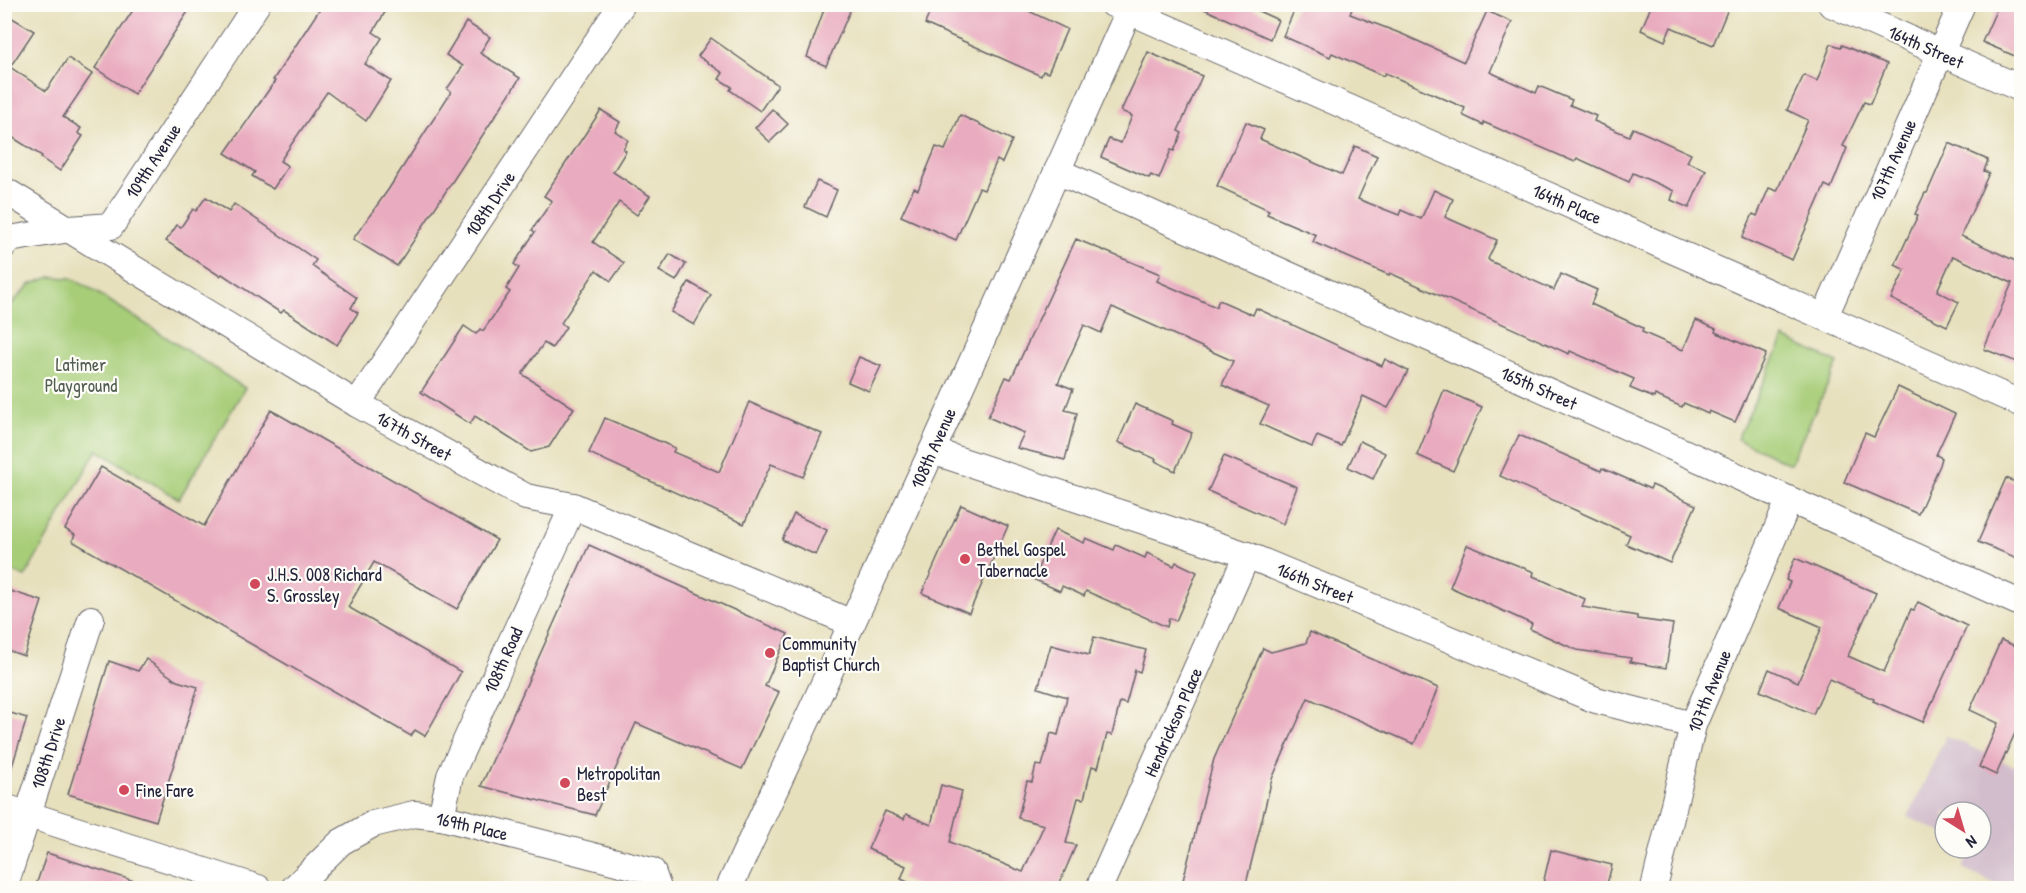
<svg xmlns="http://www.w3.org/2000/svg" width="2026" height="893" font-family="'Patrick Hand',sans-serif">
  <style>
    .industrial { fill: #d1bdcb }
    .green { fill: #a7cd78; stroke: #64785a; stroke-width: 1.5 }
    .building { fill: #e9abbf }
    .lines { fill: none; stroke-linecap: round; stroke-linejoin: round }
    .street-casing { stroke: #676468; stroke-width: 28 }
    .street { stroke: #fff; stroke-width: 26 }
    .poi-dot { fill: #d1495b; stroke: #fdfcf7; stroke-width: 2 }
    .labels { text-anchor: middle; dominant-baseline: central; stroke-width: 4.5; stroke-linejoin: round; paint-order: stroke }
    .street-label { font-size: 18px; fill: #22223b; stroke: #fdfcf7 }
    .park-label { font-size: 18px; fill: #515e50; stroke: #fdfcf7 }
    .poi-label { font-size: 18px; fill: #22223b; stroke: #fdfcf7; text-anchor: start }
  </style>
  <rect width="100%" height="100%" fill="#fdfcf7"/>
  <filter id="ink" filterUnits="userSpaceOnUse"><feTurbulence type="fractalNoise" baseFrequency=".0167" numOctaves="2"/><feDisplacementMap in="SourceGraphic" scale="12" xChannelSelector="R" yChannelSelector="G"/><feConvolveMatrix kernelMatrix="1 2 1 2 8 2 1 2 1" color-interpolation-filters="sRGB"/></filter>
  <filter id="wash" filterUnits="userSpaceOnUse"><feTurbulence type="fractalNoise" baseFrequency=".008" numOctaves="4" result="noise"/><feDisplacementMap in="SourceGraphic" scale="24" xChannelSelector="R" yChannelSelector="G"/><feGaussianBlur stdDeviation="1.35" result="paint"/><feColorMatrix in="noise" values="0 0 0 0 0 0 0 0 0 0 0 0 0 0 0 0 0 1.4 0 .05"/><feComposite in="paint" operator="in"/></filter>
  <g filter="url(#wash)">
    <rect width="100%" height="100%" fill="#e7e0bd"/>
    <path class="industrial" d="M1946 736 2021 769V888H2005L1962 869 1971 848H1981V812H1945V834L1908 817Z"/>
    <g class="green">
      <path d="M51 277 71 278 88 287 245 388 179 499 97 450 25 577 5 568V315L15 300 31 284Z"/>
      <path d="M1784 338 1838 363 1790 464 1737 439Z"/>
    </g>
    <g id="blocks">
      <g class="building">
        <path d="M137 4H193L134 94 95 68Z"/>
        <path d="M323 4H390L373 32 382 38 365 64 391 81 366 121 327 92 280 161 288 166 273 189 252 176 255 172 225 153 275 81 273 80Z"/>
        <path d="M826 4H853L826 66 807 57Z"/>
        <path d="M933 4H1014L1067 29 1048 73 1043 71 1041 76 925 24Z"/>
        <path d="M1193 4H1243L1278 20 1270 39Z"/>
        <path d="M1297 4H1354L1350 14 1402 34 1464 62 1487 11 1512 22 1490 72 1536 93 1539 86 1572 100 1570 105 1596 116 1594 121 1629 136 1633 128 1691 154 1687 162 1706 170 1689 208 1671 200 1674 191 1633 173 1629 182 1577 158 1575 162 1483 122V125L1464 116 1463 113 1465 108 1385 73 1383 76 1332 53 1330 57 1283 36Z"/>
        <path d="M1652 4H1730L1713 45 1671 27 1665 41 1641 30Z"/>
        <path d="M1999 4H2022V59L1982 42Z"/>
        <path d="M4 13 34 31 10 67 46 91 68 58 92 74 63 117 81 128 78 133 83 136 60 171 41 158 42 156 4 132Z"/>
        <path d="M466 22 490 37 480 53 520 78 397 266 353 239 388 190 451 92 447 89 463 66 446 55Z"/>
        <path d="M711 38 778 85 760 111 730 90 732 87 719 79 723 73 698 56Z"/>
        <path d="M1831 44 1841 47 1842 45 1887 64 1870 104 1864 102 1843 146 1847 148 1831 188 1825 185 1792 260 1742 238 1753 214 1757 216 1769 188 1777 191 1808 120 1787 110 1804 75 1817 81Z"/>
        <path d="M1148 52 1202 76 1178 131 1182 133 1174 151 1171 150 1159 179 1151 175 1149 178 1101 157 1109 139 1121 143 1132 116 1121 111Z"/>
        <path d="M772 109 788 124 770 142 755 128Z"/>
        <path d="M601 110 620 122 615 131 628 140 623 149 626 151 613 172 650 196 637 215 619 202 593 242 624 263 611 281 596 270 561 323 566 327 552 348 544 343 522 374 574 408 549 447 531 452 475 416 470 424 421 392 464 326 476 334 480 329 483 331 510 292 506 289 519 268 514 264 535 232 532 230 552 201 544 196Z"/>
        <path d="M960 115 1012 140 1002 163 997 160 984 190 979 188 956 240 901 216 914 188 918 190 936 147 945 150Z"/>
        <path d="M1246 122 1264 130 1260 139 1342 175 1355 146 1377 156 1358 199 1399 215 1401 210 1421 219 1434 190 1453 199 1445 217 1497 240 1488 259 1490 261 1554 290 1561 274 1597 290 1591 304 1643 328 1642 332 1683 350 1696 320 1716 329 1715 332 1766 354 1735 422 1709 411 1708 414 1684 403 1682 407 1655 395 1654 398 1630 388 1634 379 1570 351 1569 354 1390 273 1389 275 1313 242 1316 235 1267 214 1269 210 1217 186Z"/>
        <path d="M1949 143 1988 160 1984 171 1989 173 1961 236 2020 263 2022 260V364L1984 349 2012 283 1953 256 1937 291 1959 302 1947 326 1891 299 1905 270 1895 265 1918 215 1915 214 1925 193H1927Z"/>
        <path d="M817 181 837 190 826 217 805 207Z"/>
        <path d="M206 197 229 212 234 204 316 260 312 266 357 298 351 308 358 313 337 345 284 310 281 313 222 274 220 276 166 241 177 225 181 227 193 209 196 211Z"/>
        <path d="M1076 239 1160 274 1157 281 1216 307 1219 300 1253 315 1256 308 1382 366 1385 359 1408 371 1388 408 1363 396 1341 446 1317 436 1312 447 1260 424 1269 406 1222 385 1233 361 1112 307 1101 333 1084 325 1058 383 1073 389 1065 410 1077 413 1065 460 1017 448 1024 433 988 417 1006 377 1011 379Z"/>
        <path d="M670 254 686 264 676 281 659 271Z"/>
        <path d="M689 282 711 295 694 325 671 312Z"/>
        <path d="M859 357 881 366 869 391 848 382Z"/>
        <path d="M1898 387 1955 414 1936 455 1942 458 1940 465 1918 514 1844 482 1865 433 1874 437Z"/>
        <path d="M1444 390 1482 407 1453 471 1417 455Z"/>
        <path d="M749 402 822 434 803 477 771 464 744 524 589 453 605 418 675 448 673 452 719 472Z"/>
        <path d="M1135 404 1173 421 1172 424 1192 433 1175 471 1155 461 1156 459 1118 442Z"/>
        <path d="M271 410 497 540 457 609 374 562 348 607 461 672 425 736 415 730 411 736 72 541 75 535 65 529 101 467 204 526Z"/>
        <path d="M1519 435 1601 471 1602 468 1650 489 1652 485 1696 505 1670 563 1626 544 1630 535 1500 476Z"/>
        <path d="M1360 441 1385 453 1373 479 1348 467Z"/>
        <path d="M1224 456 1297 487 1283 524 1208 491Z"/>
        <path d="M2006 478 2022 485V560L1978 542Z"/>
        <path d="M961 505 1008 526 969 613 922 593Z"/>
        <path d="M794 514 827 530 816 555 782 540Z"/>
        <path d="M1055 530 1084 543 1086 538 1114 550 1116 545 1145 558 1147 553 1174 566 1176 562 1197 572 1176 621 1169 618 1167 627 1086 591 1084 596 1062 586 1060 591 1033 579Z"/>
        <path d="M589 545 788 634 765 686 779 692 742 769 636 723 595 815 481 786Z"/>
        <path d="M1467 545 1534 572 1533 576 1585 599 1582 607 1637 616V619L1673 624 1666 668 1630 662 1631 658 1577 650 1530 629 1532 624 1450 587Z"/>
        <path d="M1795 558 1876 593 1848 656 1884 672 1911 609 1914 610 1918 602 1967 626 1923 722 1873 701 1874 699 1829 679 1813 714 1760 691 1769 669 1798 682 1822 627 1779 608 1790 582 1786 580Z"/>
        <path d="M4 589 42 601 24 656 4 649Z"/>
        <path d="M1310 632 1438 688 1414 744 1308 698 1272 779 1245 888H1181L1214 759 1263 648 1271 652 1306 643Z"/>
        <path d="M1094 637 1146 650 1140 672 1135 670 1126 704 1120 702 1112 735 1107 734 1098 768 1092 766 1084 799 1078 798 1066 843 1076 845 1058 887 1061 888H921L901 879 906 866 868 849 885 811 904 819 906 814 931 825 941 785 962 791 950 842 1023 872 1044 825 1018 818 1027 781 1032 782 1036 765 1042 766 1051 733 1058 735 1067 697 1038 688 1051 645 1089 655Z"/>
        <path d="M2001 640 2022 649V718L1996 775 1979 767 1998 723 1970 710Z"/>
        <path d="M146 659 177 681 198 687 156 821 68 794 109 661 138 671Z"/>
        <path d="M4 711 27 718 9 776 4 775Z"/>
        <path d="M1551 850 1612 865 1606 888H1542Z"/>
        <path d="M47 853 144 884V888H35Z"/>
      </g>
    </g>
  </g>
  <g filter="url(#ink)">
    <use href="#blocks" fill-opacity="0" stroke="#676468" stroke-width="1.5"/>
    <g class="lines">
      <defs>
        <g id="street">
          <path d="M1113 4 2022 404"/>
          <path d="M1831 4 2022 89"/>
          <path d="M1057 171 2022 604"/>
          <path d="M4 190 357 404 526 497 573 506 852 623"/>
          <path d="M4 245 9 239 70 229 111 226 257 4"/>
          <path d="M1825 316 1962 4"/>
          <path d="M357 404 622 4"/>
          <path d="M932 451 1247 555 1596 700 1693 725"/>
          <path d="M4 807 258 888"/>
          <path d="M441 817 450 776 573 506"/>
          <path d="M4 888 91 619"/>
          <path d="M294 888 341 842 373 824 414 814 441 817 652 871 658 888"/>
          <path d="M729 888 932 451 1132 4"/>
          <path d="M1099 888 1247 555"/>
          <path d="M1654 888 1693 725 1789 501"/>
        </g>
      </defs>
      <use href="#street" class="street-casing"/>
      <use href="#street" class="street"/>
    </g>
  </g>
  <g class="poi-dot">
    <circle cx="965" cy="559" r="6"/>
    <circle cx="255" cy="584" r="6"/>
    <circle cx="770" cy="653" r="6"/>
    <circle cx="565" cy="783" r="6"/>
    <circle cx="124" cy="790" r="6"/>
  </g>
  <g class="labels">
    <g class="street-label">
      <text transform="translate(1926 47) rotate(24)">164th Street</text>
      <text transform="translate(1893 160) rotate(-66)">107th Avenue</text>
      <text transform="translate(153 161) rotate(-57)">109th Avenue</text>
      <text transform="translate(490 204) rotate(-56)">108th Drive</text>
      <text transform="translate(1567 204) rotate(24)">164th Place</text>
      <text transform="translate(1539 388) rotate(24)">165th Street</text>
      <text transform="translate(414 436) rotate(29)">167th Street</text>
      <text transform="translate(933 448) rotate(-66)">108th Avenue</text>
      <text transform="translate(1315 583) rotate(22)">166th Street</text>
      <text transform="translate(503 660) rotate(-66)">108th Road</text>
      <text transform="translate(1709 691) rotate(-68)">107th Avenue</text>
      <text transform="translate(1173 722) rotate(-66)">Hendrickson Place</text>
      <text transform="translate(48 753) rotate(-72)">108th Drive</text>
      <text transform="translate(472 826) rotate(13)">169th Place</text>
    </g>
    <g class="park-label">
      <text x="81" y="364">Latimer<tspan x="81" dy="21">Playground</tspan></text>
    </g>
    <g class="poi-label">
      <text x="977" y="549">Bethel Gospel<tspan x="977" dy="21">Tabernacle</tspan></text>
      <text x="267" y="574">J.H.S. 008 Richard<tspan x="267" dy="21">S. Grossley</tspan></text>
      <text x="782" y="643">Community<tspan x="782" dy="21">Baptist Church</tspan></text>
      <text x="577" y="773">Metropolitan<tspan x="577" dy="21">Best</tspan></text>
      <text x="136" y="790">Fine Fare</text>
    </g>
  </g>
  <rect width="2026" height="893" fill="none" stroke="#fdfcf7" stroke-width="24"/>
  <g transform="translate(1963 830) rotate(143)"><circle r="28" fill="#fdfcf7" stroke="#a5a5ac" stroke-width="1.5"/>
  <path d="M0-4.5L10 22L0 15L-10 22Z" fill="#d1495b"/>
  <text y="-9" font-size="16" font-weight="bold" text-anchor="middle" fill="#22223b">N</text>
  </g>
</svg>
